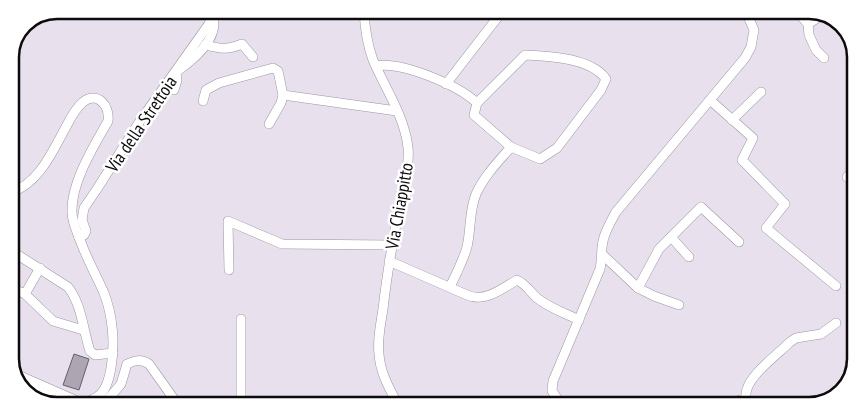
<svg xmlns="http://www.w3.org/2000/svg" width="866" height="416" font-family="'PT Sans Narrow',sans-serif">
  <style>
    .building { fill: #ada5b1; stroke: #66606b }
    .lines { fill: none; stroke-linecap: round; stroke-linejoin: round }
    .minor-casing { stroke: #9d95a1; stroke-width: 10 }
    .major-casing { stroke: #9d95a1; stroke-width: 12 }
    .minor { stroke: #fff; stroke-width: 9 }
    .major { stroke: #fff; stroke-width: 11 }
    .labels { text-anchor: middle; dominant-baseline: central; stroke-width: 5; stroke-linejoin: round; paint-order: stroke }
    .street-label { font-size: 18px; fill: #0d0a0e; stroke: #fff }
    .rim { fill: none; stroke: #0d0a0e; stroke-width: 2.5 }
  </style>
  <rect width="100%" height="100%" fill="#e8e1ed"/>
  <path class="building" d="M74 354 89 359 79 390 63 385Z"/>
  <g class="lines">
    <defs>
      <g id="minor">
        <path d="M364 12C365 29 367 44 373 60 385 88 405 117 408 148 410 165 403 187 400 204 393 239 387 273 383 309 381 323 377 339 379 354 380 372 389 388 397 403"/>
        <path d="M800 15 808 24 809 35 816 50 824 58"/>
        <path d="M808 24 822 15"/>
        <path d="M205 45C221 49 227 50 242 44L253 57"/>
        <path d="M376 66C401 61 458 85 477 103L474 115 511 147C498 162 484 176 476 194 469 211 471 230 467 247 463 261 456 274 450 287"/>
        <path d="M446 84 501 13"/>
        <path d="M174 90 177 80 176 72C192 61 219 39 213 17"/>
        <path d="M710 100 753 138 742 160 785 204 766 228 836 286"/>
        <path d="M203 101 206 90 219 83 273 68 278 71 283 95 397 111"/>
        <path d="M477 103 525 55C550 56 591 58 606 79L601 90 557 148 540 159 511 147"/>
        <path d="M732 120 761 92"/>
        <path d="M269 124 281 103 283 95"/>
        <path d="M847 177 854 170"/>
        <path d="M10 193C40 183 53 150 67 125 71 117 76 108 83 102 97 91 110 105 108 121 94 146 71 182 72 212 72 223 78 234 82 245 88 261 97 277 104 293 113 316 115 344 111 368 108 385 104 397 86 402"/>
        <path d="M671 237 689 257"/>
        <path d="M79 238 84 235 86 231 82 220 84 208 97 189 140 121 209 24 215 11"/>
        <path d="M10 250 68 287C82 305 83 330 90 351L95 355 113 353"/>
        <path d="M603 255 638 288 659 249 701 207 739 242"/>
        <path d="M389 261 467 295C485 303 501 289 517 280 526 284 530 292 537 298 549 308 565 313 579 320"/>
        <path d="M229 270 228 221 282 244 392 245"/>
        <path d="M10 287 25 294 53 321 83 330"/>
        <path d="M638 288 654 296 679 305"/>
        <path d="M25 294 40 268"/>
        <path d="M845 387 852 356"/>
        <path d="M109 398 121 384 127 364C136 360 141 359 149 364L176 402"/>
        <path d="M606 401 631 405"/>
        <path d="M241 403V319"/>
        <path d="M561 404 552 391 553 381 600 269C602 260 601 250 603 241 605 231 611 221 616 212L745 58 751 47 754 30 747 14"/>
        <path d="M719 405 746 399"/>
        <path d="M746 406C746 400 745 394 747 389 752 373 778 354 790 342L796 338 821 334 836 323"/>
      </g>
      <g id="major">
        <path d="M20 377 77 402"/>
        <path d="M31 393 40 401"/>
      </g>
    </defs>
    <use href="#minor" class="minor-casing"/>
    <use href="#major" class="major-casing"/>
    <use href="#minor" class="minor"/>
    <use href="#major" class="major"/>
  </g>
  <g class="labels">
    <g class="street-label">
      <text transform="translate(141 124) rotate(-56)">Via della Strettoia</text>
      <text transform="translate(399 206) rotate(-80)">Via Chiappitto</text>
    </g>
  </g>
  <path d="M0 0H866V416H0ZM57 19H809A38 38 0 0 1 847 57V359A38 38 0 0 1 809 397H57A38 38 0 0 1 19 359V57A38 38 0 0 1 57 19Z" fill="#fff" fill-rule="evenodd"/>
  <path class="rim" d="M57 19H809A38 38 0 0 1 847 57V359A38 38 0 0 1 809 397H57A38 38 0 0 1 19 359V57A38 38 0 0 1 57 19Z"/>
</svg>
